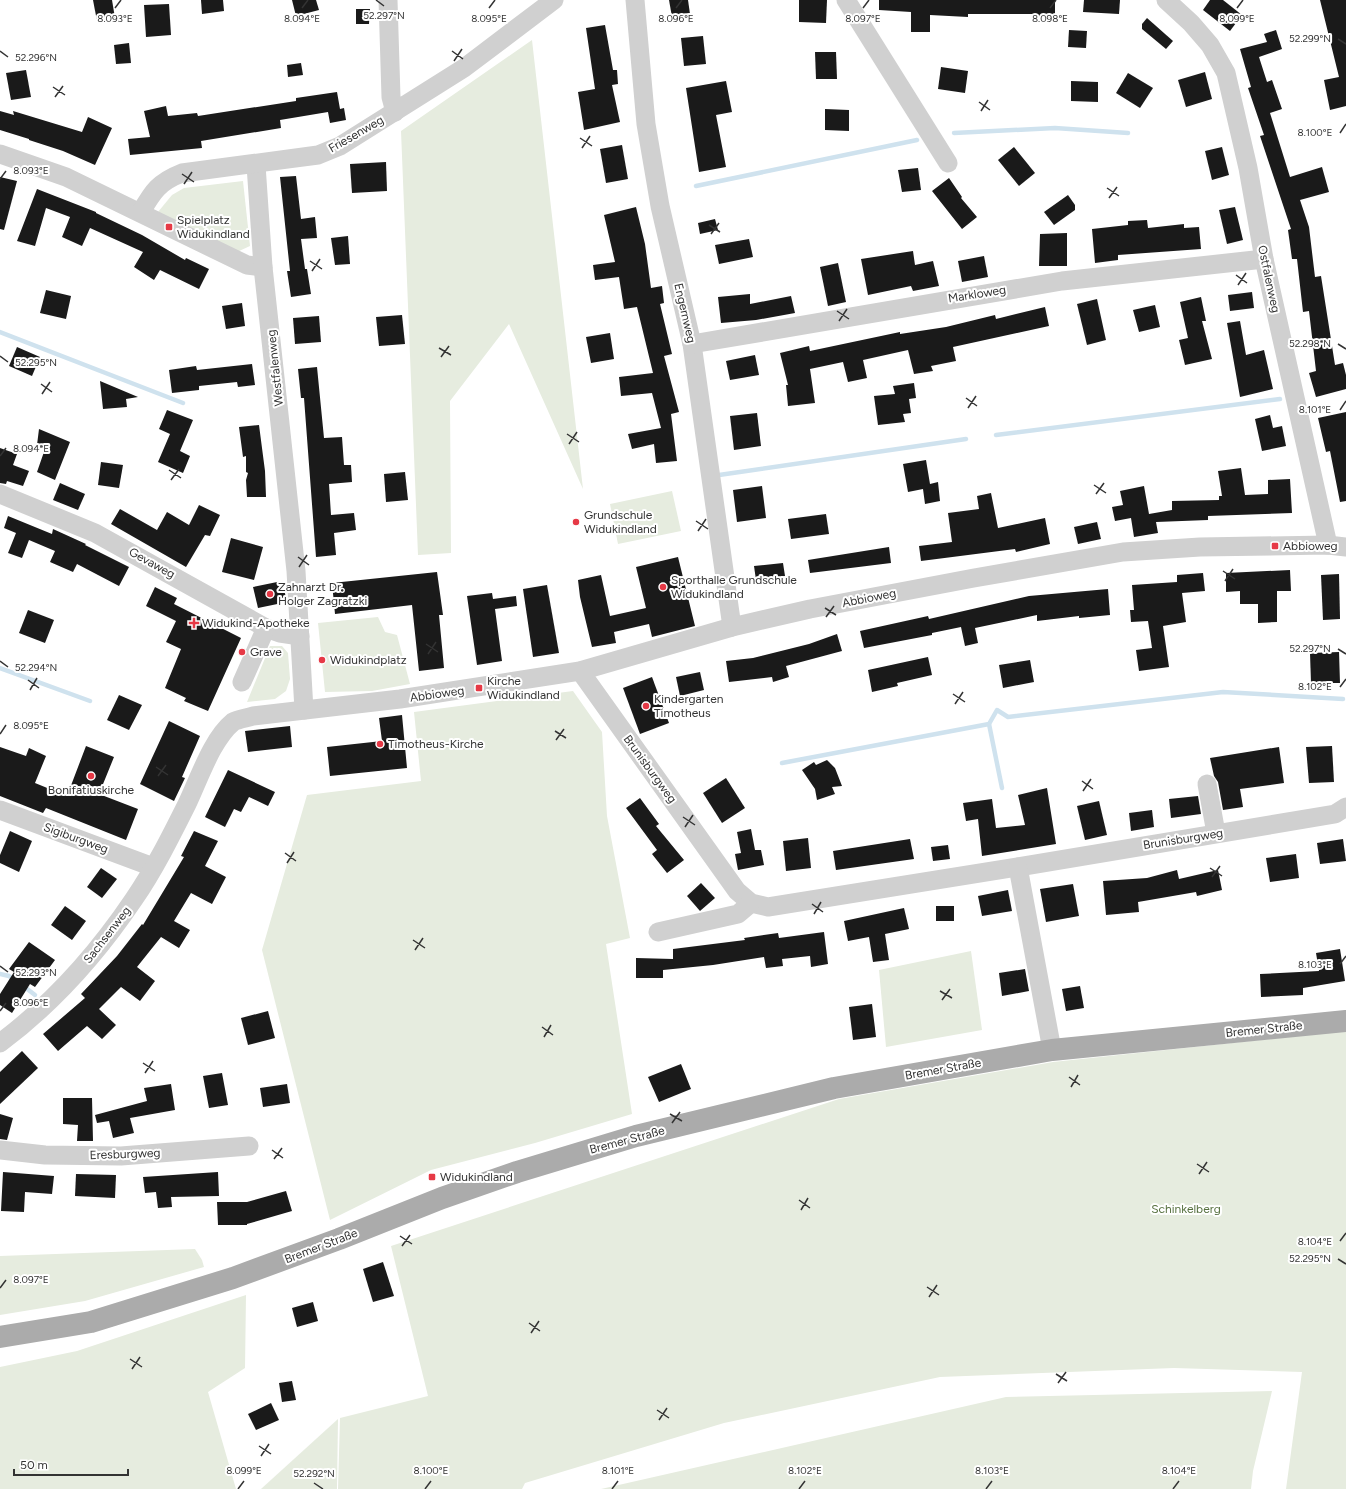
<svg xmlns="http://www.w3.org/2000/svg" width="1346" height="1489" font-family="Figtree,sans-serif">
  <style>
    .green { fill: #e6ecdf }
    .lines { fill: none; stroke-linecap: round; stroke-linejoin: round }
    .stream { stroke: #cfe2ee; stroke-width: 4.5 }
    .building { fill: #1a1a1a }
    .minor { stroke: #d0d0d0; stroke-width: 19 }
    .major { stroke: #ababab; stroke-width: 22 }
    .ticks { fill: none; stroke: #333; stroke-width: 1.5 }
    .poi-dot { fill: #e63946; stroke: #fff; stroke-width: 1.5 }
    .labels { text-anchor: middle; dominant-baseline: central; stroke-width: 4; stroke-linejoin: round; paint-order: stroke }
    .street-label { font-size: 12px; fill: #333; stroke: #fff }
    .poi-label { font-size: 12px; fill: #333; stroke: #fff; text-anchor: start }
    .park-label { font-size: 12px; fill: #56703f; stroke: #fff }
    .ticks-label { font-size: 10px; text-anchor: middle; fill: #333; stroke: #fff; stroke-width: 4; stroke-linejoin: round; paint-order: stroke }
  </style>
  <rect width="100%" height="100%" fill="#fff"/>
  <g class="green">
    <path d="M532 40 583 489 509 324 450 401 451 553 418 555 401 131Z"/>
    <path d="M243 181 250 246 237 252 158 212 172 195 184 188Z"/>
    <path d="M672 491 681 531 618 544 610 504Z"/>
    <path d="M378 617 385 632 397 635 410 684 372 691 325 692 318 623Z"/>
    <path d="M270 646H282L288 653 290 679 286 691 275 699 247 702Z"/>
    <path d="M573 691 602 732 607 816 630 938 606 944 632 1114 535 1143 431 1170 330 1220 262 950 307 795 421 781 414 712Z"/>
    <path d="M971 951 982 1030 886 1047 879 970Z"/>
    <path d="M1346 1031V1489H1286L1302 1372 1174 1368 940 1377 724 1423 525 1483 522 1489H338L340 1418 428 1396 391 1246 839 1099 1053 1062Z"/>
    <path d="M195 1249 202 1260 204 1267 85 1301 0 1315V1256Z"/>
    <path d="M246 1295 245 1368 208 1392 236 1489H0V1367L77 1351Z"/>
    <path d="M1272 1391 1253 1471 1251 1489H601L1006 1397Z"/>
    <path d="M338 1419 337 1489H261Z"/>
  </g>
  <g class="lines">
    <g class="stream">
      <path d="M954 133 1055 128 1128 133"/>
      <path d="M696 186 917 140"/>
      <path d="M0 332 183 403"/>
      <path d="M996 435 1280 399"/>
      <path d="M719 475 966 439"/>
      <path d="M0 668 90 701"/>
      <path d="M989 724 1002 788"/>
      <path d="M782 763 989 724 997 710 1008 717 1223 692 1343 699"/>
      <path d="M0 974 9 976 14 980"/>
      <path d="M22 985 35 995"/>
    </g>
  </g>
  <g class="building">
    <path d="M93 0H112L115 18 97 21Z"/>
    <path d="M201 0H223L224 11 202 14Z"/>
    <path d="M292 0H316L319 10 296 16Z"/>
    <path d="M669 0H688L690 14 672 17Z"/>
    <path d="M799 0H827L826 23 799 22Z"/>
    <path d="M879 0H1055V22L1033 21 1034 14H968V17L930 15V32H911V12L879 10Z"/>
    <path d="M1084 0H1120L1119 14 1083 12Z"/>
    <path d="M1210 0H1223L1242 15 1230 31 1203 10Z"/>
    <path d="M1320 0H1346V106L1330 110 1324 80 1339 77Z"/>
    <path d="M169 4 171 35 146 37 144 5Z"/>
    <path d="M356 9H370L369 24H356Z"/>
    <path d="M1147 18 1173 41 1166 49 1142 29V24Z"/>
    <path d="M605 25 613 70H617L618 84 612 85 620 122 584 130 578 92 595 89 586 28Z"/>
    <path d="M1069 30 1087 31 1086 48 1068 47Z"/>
    <path d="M1276 30 1282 49 1259 57 1267 82 1272 80 1282 109 1270 113 1290 177 1322 167 1329 192 1300 200 1309 227 1315 277 1321 276 1335 365 1343 363 1346 375V389L1316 397 1309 373 1316 371 1309 311 1303 312 1297 259H1292L1288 230 1291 229 1260 136 1264 135 1248 88 1251 87 1240 49 1267 42 1264 34Z"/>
    <path d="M703 36 706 64 684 66 681 38Z"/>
    <path d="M129 43 131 63 116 64 114 45Z"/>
    <path d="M815 52H836L837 79H816Z"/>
    <path d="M301 63 303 75 288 77 287 65Z"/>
    <path d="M941 67 968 71 965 93 938 89Z"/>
    <path d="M26 70 31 97 11 100 6 73Z"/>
    <path d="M1205 72 1212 99 1186 107 1178 80Z"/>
    <path d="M1128 73 1153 88 1140 108 1116 93Z"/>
    <path d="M726 81 732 112 716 115 726 167 699 172 686 88Z"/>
    <path d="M1071 81 1098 82V102L1071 101Z"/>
    <path d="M337 92 340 109 344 108 346 120 330 123 328 112 280 120 281 128 201 141 202 148 130 155 128 139 150 137 144 111 166 106 168 116 197 113 198 116 296 101V98Z"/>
    <path d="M825 109 849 110V131L825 130Z"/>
    <path d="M0 111 14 115 13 111 82 132 88 117 112 128 95 165 63 151 29 140V139L0 130Z"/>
    <path d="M622 145 628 179 606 183 600 149Z"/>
    <path d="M1014 147 1035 173 1019 186 998 160Z"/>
    <path d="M1222 147 1229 175 1212 180 1205 151Z"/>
    <path d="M386 162 387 191 352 193 350 164Z"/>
    <path d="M918 168 921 190 902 192 898 170Z"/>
    <path d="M296 176 301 219 315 217 317 238 301 239 305 269H307L311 294 291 297 287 271H290L280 177Z"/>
    <path d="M0 177 17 181 4 230 0 229Z"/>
    <path d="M949 178 962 197 961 198 977 217 962 229 932 191Z"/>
    <path d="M37 189 96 212V213L142 235 185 260 186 258 209 269 199 289 160 270 154 280 134 267 143 252 90 228 82 246 62 237 70 217 46 208 35 246 17 241Z"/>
    <path d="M1068 195 1075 205V210L1054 225 1044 212Z"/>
    <path d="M636 207 645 244 651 288 662 286 664 303 660 304 672 354 664 356 679 412 671 414 677 461 656 463 654 444 632 449 628 434 661 428 652 393 621 396 619 377 653 373 637 307 624 309 619 277 595 280 593 265 615 262 604 215Z"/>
    <path d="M1235 207 1243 240 1227 244 1219 210Z"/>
    <path d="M715 219 718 230 700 234 698 223Z"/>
    <path d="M1147 220 1148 228 1184 224V228L1199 227 1201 249 1118 255V260L1095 263 1092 229 1128 225V221Z"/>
    <path d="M1067 233V266H1039L1040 234Z"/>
    <path d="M348 236 350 264 335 265 331 238Z"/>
    <path d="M749 239 753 257 719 264 715 245Z"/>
    <path d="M913 251 915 265 933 261 939 286 913 291 911 286 868 295 861 259Z"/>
    <path d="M984 256 988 277 962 282 958 261Z"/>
    <path d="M838 263 846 302 828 306 820 267Z"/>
    <path d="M46 290 71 296 66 319 40 313Z"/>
    <path d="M1252 292 1254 308 1230 311 1228 295Z"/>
    <path d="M750 294V304L791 296 795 313 756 320 721 323 718 297Z"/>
    <path d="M1201 297 1206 321H1202L1212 359 1185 365 1179 340 1188 338 1180 302Z"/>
    <path d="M1097 299 1106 340 1087 345 1077 304Z"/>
    <path d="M242 303 245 326 226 329 222 306Z"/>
    <path d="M1155 305 1160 327 1139 332 1133 310Z"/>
    <path d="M1045 307 1049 326 953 347 956 361 931 366 933 371 914 374 908 350 863 360 867 378 848 382 843 362 810 369 815 403 788 406 786 385H788L780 353 809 346 810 351 900 332V334L946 327 995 315 996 319Z"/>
    <path d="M402 315 405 344 379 346 376 317Z"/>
    <path d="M319 316 321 342 295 344 293 318Z"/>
    <path d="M1240 321 1246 355 1264 350 1273 389 1240 397 1227 323Z"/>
    <path d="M610 333 614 359 591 363 586 337Z"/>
    <path d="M17 347 40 357 32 376 9 366Z"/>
    <path d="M755 355 759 375 730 380 726 361Z"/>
    <path d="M252 364 255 385 238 387 237 382 199 386V390L172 393 169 370 196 366 197 370Z"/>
    <path d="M317 367 324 438 342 437 344 465H351L352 482 329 484 331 515 354 513 356 530 334 533 336 555 316 557 304 398H301L298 369Z"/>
    <path d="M100 381 138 397 126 399 127 407 103 409Z"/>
    <path d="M914 383 916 398 909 399 911 413 903 414 905 422 878 425 874 396 895 394 893 386Z"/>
    <path d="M167 410 193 420 180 451 190 456 183 473 158 462 170 434 159 429Z"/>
    <path d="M1346 412V501L1340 502 1330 451 1326 452 1318 418Z"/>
    <path d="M757 413 761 446 734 450 730 416Z"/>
    <path d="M1270 415 1273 428 1282 426 1286 446 1262 451 1255 419Z"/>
    <path d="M259 425 265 471 266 497H247L246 480 248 473 246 472V456L243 457 239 427Z"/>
    <path d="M39 429 70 442 55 480 37 472 45 449 37 445Z"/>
    <path d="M0 448 17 454 13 465 29 471 23 486 7 481 6 484 0 483Z"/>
    <path d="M926 460 930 484 938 482 940 501 925 504 923 489 908 492 903 464Z"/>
    <path d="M101 462 123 465 119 488 98 485Z"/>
    <path d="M1241 468 1245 495 1268 494V480L1290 479 1292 513 1208 516V520L1156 522 1158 533 1134 537 1131 518 1115 521 1112 507 1123 505 1120 491 1144 486 1149 514 1172 510V501L1219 500V496H1222L1218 471Z"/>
    <path d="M405 472 408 500 386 502 384 474Z"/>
    <path d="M60 483 85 494 78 510 53 500Z"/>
    <path d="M762 486 766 518 737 522 733 490Z"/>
    <path d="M991 493 998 528 1045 518 1050 544 1016 552 1015 549 921 561 919 546 952 542 948 513 979 509 977 496Z"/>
    <path d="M199 505 220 515 210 536 205 535 186 567 111 524 120 509 157 530 167 512 189 525Z"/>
    <path d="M826 514 829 534 791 539 788 519Z"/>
    <path d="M8 516 52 534 53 529 86 544 85 545 129 567 119 586 77 564 73 572 50 562 55 551 29 540 22 558 8 553 16 533 4 528Z"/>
    <path d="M1097 522 1101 539 1078 544 1074 527Z"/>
    <path d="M231 538 263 547 254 580 222 572Z"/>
    <path d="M889 547 891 563 810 573 808 560Z"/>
    <path d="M678 557 695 626 652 637 649 624 614 632 616 643 592 647 580 597 578 580 601 575 610 616 646 608 636 567Z"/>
    <path d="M783 563 785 576 756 580 754 566Z"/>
    <path d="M1290 570 1291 591H1277V622L1258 623V604H1240V591L1226 592V573Z"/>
    <path d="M437 572 443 615H439L444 668 419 671 412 605 335 614 332 583Z"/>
    <path d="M1203 573 1205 591 1182 593 1186 622 1163 626 1169 667 1139 671 1136 650 1152 648 1148 621 1131 622 1130 610H1134L1132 585 1177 582V575Z"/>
    <path d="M1339 574 1340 619 1323 620 1321 575Z"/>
    <path d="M282 581 287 602 258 608 253 587Z"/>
    <path d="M547 585 559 653 533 657 523 589Z"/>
    <path d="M155 587 177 598 174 604 241 638 208 711 184 701 186 698 165 688 181 649 166 642 176 621 146 606Z"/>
    <path d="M1108 589 1110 615 1079 618V616L1037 621V615L975 628 978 643 965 646 961 627 932 633V635L864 648 860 631 928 616 929 619 1029 596Z"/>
    <path d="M492 593 493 599 516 596 517 606 495 609 502 661 477 665 467 596Z"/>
    <path d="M28 610 54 620 45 643 19 633Z"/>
    <path d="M837 634 842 651 786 666 789 677 773 682 772 677 729 682 726 661 753 658 809 644Z"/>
    <path d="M1339 652 1340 683H1311L1310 653Z"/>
    <path d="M928 657 932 675 897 683 898 686 872 692 868 670Z"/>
    <path d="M1030 660 1034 682 1003 688 999 665Z"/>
    <path d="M700 672 704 690 680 696 676 677Z"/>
    <path d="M652 677 669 723 640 734 623 688Z"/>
    <path d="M119 695 142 705 129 730 107 720Z"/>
    <path d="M402 715 407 768 330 776 327 747 382 741 379 718Z"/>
    <path d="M169 721 200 736 182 777 185 778 174 801 140 784Z"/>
    <path d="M290 726 292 747 248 752 245 731Z"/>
    <path d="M86 746 114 757 99 794 138 809 126 840 46 808 43 813 0 796V747L26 756 29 748 46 756 35 783 67 796Z"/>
    <path d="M1332 746 1334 782 1309 783 1306 747Z"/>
    <path d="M1279 747 1284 783 1240 789 1243 807 1223 810 1218 782 1214 776 1210 758Z"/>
    <path d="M827 760 835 768 842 786 832 787 835 794 817 800 815 789 802 770 814 762 816 765Z"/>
    <path d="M228 770 275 792 268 806 249 797 241 812 234 809 225 827 205 817Z"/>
    <path d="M726 778 745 808 722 823 703 793Z"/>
    <path d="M1047 788 1056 844 982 856 978 819 966 821 963 803 992 799 996 828 1025 825 1018 795Z"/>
    <path d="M1198 796 1201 814 1171 818 1169 799Z"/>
    <path d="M640 798 659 824 656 826 684 860 667 873 652 854 657 850 626 808Z"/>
    <path d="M1099 801 1107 835 1085 840 1077 806Z"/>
    <path d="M1152 810 1154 827 1131 831 1129 813Z"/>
    <path d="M751 829 755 850H761L764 865 738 870 735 854 741 853 737 832Z"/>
    <path d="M10 831 32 841 19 872 0 863V855Z"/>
    <path d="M194 831 218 841 205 866 226 877 212 904 191 893 174 921 190 930 179 948 161 937 137 967 155 981 140 1001 121 987 99 1009 116 1025 102 1039 87 1026 58 1051 43 1034 85 998 81 994 117 956 142 924 143 925 184 857 181 856Z"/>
    <path d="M808 838 811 868 786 871 783 841Z"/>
    <path d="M910 839 914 859 836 870 833 851Z"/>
    <path d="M1343 839 1346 861 1320 864 1317 843Z"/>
    <path d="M948 845 950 859 933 861 931 847Z"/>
    <path d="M1296 854 1299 878 1270 882 1266 858Z"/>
    <path d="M101 868 117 879 102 898 87 887Z"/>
    <path d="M1177 870 1179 879 1218 870 1222 890 1197 896 1196 892 1138 902 1139 912 1106 915 1103 881 1147 878Z"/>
    <path d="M701 883 715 898 700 911 687 896Z"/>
    <path d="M1073 884 1079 916 1046 922 1040 889Z"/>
    <path d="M1008 890 1012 911 982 916 978 896Z"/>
    <path d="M65 906 86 921 72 940 51 925Z"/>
    <rect x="936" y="906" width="18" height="15"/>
    <path d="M904 908 909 929 885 934 889 960 873 962 869 937 848 941 844 921Z"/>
    <path d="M824 932 828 964 811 967 810 956 782 959 783 966 766 968 764 957 713 965 663 970V978H636V958L673 959V949L745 940 744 938 778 933 779 938Z"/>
    <path d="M29 942 55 960 35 987 30 984 12 1013 0 1005V994L14 972 9 969Z"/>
    <path d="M1340 949 1345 981 1303 988V995L1261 997 1260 974 1319 971 1316 953Z"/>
    <path d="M1025 969 1029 991 1002 996 999 973Z"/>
    <path d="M1080 986 1084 1008 1066 1011 1062 989Z"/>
    <path d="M872 1004 876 1037 853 1040 849 1007Z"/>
    <path d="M268 1011 275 1038 248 1045 241 1018Z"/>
    <path d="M22 1051 38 1068 0 1104V1072Z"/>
    <path d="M681 1064 691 1089 659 1102 648 1077Z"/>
    <path d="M222 1073 228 1105 209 1108 203 1076Z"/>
    <path d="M171 1084 175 1110 130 1118 134 1133 113 1138 109 1121 97 1123 95 1115 147 1101 144 1088Z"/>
    <path d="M287 1084 290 1103 263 1107 260 1088Z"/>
    <path d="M63 1098H92L93 1141H77L78 1125 63 1124Z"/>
    <path d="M0 1114 13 1118 7 1140 0 1139Z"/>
    <path d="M3 1172 54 1176 52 1194 25 1192 24 1212 1 1211Z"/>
    <path d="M218 1172 219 1196 171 1197 172 1207 158 1208 156 1192 145 1193 143 1177Z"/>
    <path d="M76 1174 116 1175 115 1198 75 1196Z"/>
    <path d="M286 1191 292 1211 247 1224V1225H218L217 1202H247Z"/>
    <path d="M383 1262 394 1296 373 1302 363 1269Z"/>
    <path d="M313 1302 318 1321 297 1327 292 1308Z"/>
    <path d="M292 1381 296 1400 282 1402 279 1383Z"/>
    <path d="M271 1403 279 1420 256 1430 248 1414Z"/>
  </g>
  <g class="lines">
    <g class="minor">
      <path d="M388 0 391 97 395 112"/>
      <path d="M635 0 646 124 660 206 692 344 732 627"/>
      <path d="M846 0 948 163"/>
      <path d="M1166 0 1191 23 1210 45 1226 73 1248 168 1264 259 1328 545"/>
      <path d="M0 154 66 177 247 265 263 267"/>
      <path d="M256 165 263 267 296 571 304 710"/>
      <path d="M141 212C153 191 159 182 182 173L318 155 340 146 464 68 554 0"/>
      <path d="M692 344 1062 281 1264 259"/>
      <path d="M0 494 95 533 266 628 280 633 300 636"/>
      <path d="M580 671 737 891 751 903 768 907 1018 867 1335 814 1346 807"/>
      <path d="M242 682 266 628"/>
      <path d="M1207 784 1216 833"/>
      <path d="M0 810 153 867"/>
      <path d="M1018 867 1052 1050"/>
      <path d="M658 932 738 914 751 903"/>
      <path d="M0 1043C52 1004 97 954 134 899 154 870 171 836 187 804 199 779 212 739 233 722 238 719 247 718 253 716L400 699 580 671 732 627 810 609 974 578 1123 552 1200 547 1328 545 1346 547"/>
      <path d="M0 1150 45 1155 121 1156 249 1146"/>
    </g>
    <path class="major" d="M0 1337 91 1322 233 1278 339 1239 442 1198 517 1172 636 1136 834 1088 1052 1050 1346 1021"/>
  </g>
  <path class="ticks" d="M376 0 384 6M115 8 121 0M302 8 308 0M489 8 495 0M676 8 682 0M863 8 869 0M1050 8 1056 0M1237 8 1243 0M1338 39 1346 44M0 51 8 57M452 51 463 59M454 61 462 49M53 87 65 95M55 97 63 86M979 102 990 110M981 111 988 100M1340 133 1346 124M580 138 592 146M582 148 590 136M182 174 194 182M0 179 6 171M184 184 192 172M1107 188 1119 196M1109 198 1117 187M709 225 720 232M711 234 719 223M310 261 322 269M312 271 320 259M1236 275 1247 283M1238 285 1246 273M837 311 849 319M839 321 847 309M1338 344 1346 349M439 348 451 355M0 356 8 362M441 357 449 346M41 384 52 392M42 394 50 382M966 398 977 406M968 408 976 396M1340 410 1346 401M567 434 579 442M569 444 577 432M0 456 6 448M169 470 181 478M171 480 179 469M1094 485 1106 493M1096 494 1104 483M696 521 708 529M698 531 706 519M298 557 309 565M299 567 307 555M1223 571 1235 579M1225 581 1233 569M825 608 836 615M826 617 834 606M426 644 438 652M1338 649 1346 654M428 654 436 642M0 661 8 667M28 680 39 688M1340 687 1346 679M30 690 37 678M953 694 965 702M955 704 963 692M555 731 566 738M0 734 6 725M556 740 564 729M156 767 168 775M158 776 166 765M1082 781 1093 789M1083 791 1091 779M683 817 695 825M685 827 693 815M285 853 296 861M287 863 294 852M1210 868 1222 876M1212 877 1220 866M812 904 823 912M814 914 821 902M413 940 425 948M415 950 423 938M1340 964 1346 956M0 966 8 972M940 991 952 998M942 1000 950 989M0 1011 6 1003M542 1027 553 1035M544 1037 551 1025M143 1063 155 1071M145 1073 153 1061M1069 1077 1080 1085M1071 1087 1078 1075M670 1114 682 1121M672 1123 680 1112M272 1150 283 1158M274 1159 282 1148M1197 1164 1209 1172M1199 1174 1207 1162M799 1200 810 1208M801 1210 808 1198M400 1236 412 1244M1340 1241 1346 1233M402 1246 410 1235M1338 1259 1346 1264M927 1287 939 1295M0 1288 6 1280M929 1297 937 1285M529 1323 540 1331M531 1333 539 1321M130 1359 142 1367M132 1369 140 1357M1056 1374 1067 1381M1058 1383 1066 1372M657 1410 669 1418M659 1420 667 1408M259 1446 271 1454M261 1456 269 1444M314 1483 323 1489M238 1489 244 1481M425 1489 431 1481M612 1489 618 1481M799 1489 805 1481M986 1489 992 1481M1173 1489 1179 1481"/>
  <g class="poi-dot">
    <rect x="165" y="223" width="8" height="8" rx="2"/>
    <circle cx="576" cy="522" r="4"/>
    <rect x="1271" y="542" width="8" height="8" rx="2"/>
    <circle cx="663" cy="587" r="4"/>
    <circle cx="270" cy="594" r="4"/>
    <path d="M192 617h4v4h4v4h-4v4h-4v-4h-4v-4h4z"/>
    <circle cx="242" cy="652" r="4"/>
    <circle cx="322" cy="660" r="4"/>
    <rect x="475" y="684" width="8" height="8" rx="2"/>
    <circle cx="646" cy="706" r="4"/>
    <circle cx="380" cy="744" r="4"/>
    <circle cx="91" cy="776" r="4"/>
    <rect x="428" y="1173" width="8" height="8" rx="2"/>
  </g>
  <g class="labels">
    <g class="street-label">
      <text transform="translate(356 134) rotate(-30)">Friesenweg</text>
      <text transform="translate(1269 279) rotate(78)">Ostfalenweg</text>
      <text transform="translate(977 294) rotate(-9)">Markloweg</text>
      <text transform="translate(685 313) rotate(77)">Engernweg</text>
      <text transform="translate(275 368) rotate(-96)">Westfalenweg</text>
      <text transform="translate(152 563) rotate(29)">Gevaweg</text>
      <text transform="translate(869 598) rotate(-11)">Abbioweg</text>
      <text transform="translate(437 694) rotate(-8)">Abbioweg</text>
      <text transform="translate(650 769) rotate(54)">Brunisburgweg</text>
      <text transform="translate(76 838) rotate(20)">Sigiburgweg</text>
      <text transform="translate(1183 839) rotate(-9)">Brunisburgweg</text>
      <text transform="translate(107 935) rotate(-52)">Sachsenweg</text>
      <text transform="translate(1264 1029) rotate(-6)">Bremer Straße</text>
      <text transform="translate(943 1069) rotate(-10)">Bremer Straße</text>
      <text transform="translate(627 1140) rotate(-15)">Bremer Straße</text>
      <text transform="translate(125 1154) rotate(-2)">Eresburgweg</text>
      <text transform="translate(321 1246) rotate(-21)">Bremer Straße</text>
    </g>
    <g class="poi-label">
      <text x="177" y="220">Spielplatz<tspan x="177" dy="14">Widukindland</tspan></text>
      <text x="584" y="515">Grundschule<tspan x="584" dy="14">Widukindland</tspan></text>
      <text x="1283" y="546">Abbioweg</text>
      <text x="671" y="580">Sporthalle Grundschule<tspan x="671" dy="14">Widukindland</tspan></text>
      <text x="278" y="587">Zahnarzt Dr.<tspan x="278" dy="14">Holger Zagratzki</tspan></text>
      <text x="202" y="623">Widukind-Apotheke</text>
      <text x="250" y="652">Grave</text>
      <text x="330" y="660">Widukindplatz</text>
      <text x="487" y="681">Kirche<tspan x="487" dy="14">Widukindland</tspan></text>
      <text x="654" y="699">Kindergarten<tspan x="654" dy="14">Timotheus</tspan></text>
      <text x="388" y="744">Timotheus-Kirche</text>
      <text x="91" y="790" text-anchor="middle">Bonifatiuskirche</text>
      <text x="440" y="1177">Widukindland</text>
    </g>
    <g class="park-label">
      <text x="1186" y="1209">Schinkelberg</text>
    </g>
  </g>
  <g class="ticks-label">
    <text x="384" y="19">52.297°N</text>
    <text x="302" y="22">8.094°E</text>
    <text x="489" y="22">8.095°E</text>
    <text x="676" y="22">8.096°E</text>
    <text x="863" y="22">8.097°E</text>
    <text x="1050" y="22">8.098°E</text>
    <text x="1237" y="22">8.099°E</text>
    <text x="115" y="22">8.093°E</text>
    <text x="1310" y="42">52.299°N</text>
    <text x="36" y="61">52.296°N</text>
    <text x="1315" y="136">8.100°E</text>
    <text x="31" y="174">8.093°E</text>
    <text x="1310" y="347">52.298°N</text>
    <text x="36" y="366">52.295°N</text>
    <text x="1315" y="413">8.101°E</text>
    <text x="31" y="452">8.094°E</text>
    <text x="1310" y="652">52.297°N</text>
    <text x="36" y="671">52.294°N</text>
    <text x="1315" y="690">8.102°E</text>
    <text x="31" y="729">8.095°E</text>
    <text x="1315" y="968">8.103°E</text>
    <text x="36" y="976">52.293°N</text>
    <text x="31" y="1006">8.096°E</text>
    <text x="1315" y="1245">8.104°E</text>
    <text x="1310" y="1262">52.295°N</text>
    <text x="31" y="1283">8.097°E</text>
    <text x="244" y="1474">8.099°E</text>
    <text x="431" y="1474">8.100°E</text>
    <text x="618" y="1474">8.101°E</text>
    <text x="805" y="1474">8.102°E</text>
    <text x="992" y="1474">8.103°E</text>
    <text x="1179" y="1474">8.104°E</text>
    <text x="314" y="1477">52.292°N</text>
  </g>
  <path d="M14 1469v6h114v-6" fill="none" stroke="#333333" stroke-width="2"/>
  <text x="20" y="1469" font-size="12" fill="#333333" stroke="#ffffff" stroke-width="3" paint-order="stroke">50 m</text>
</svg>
